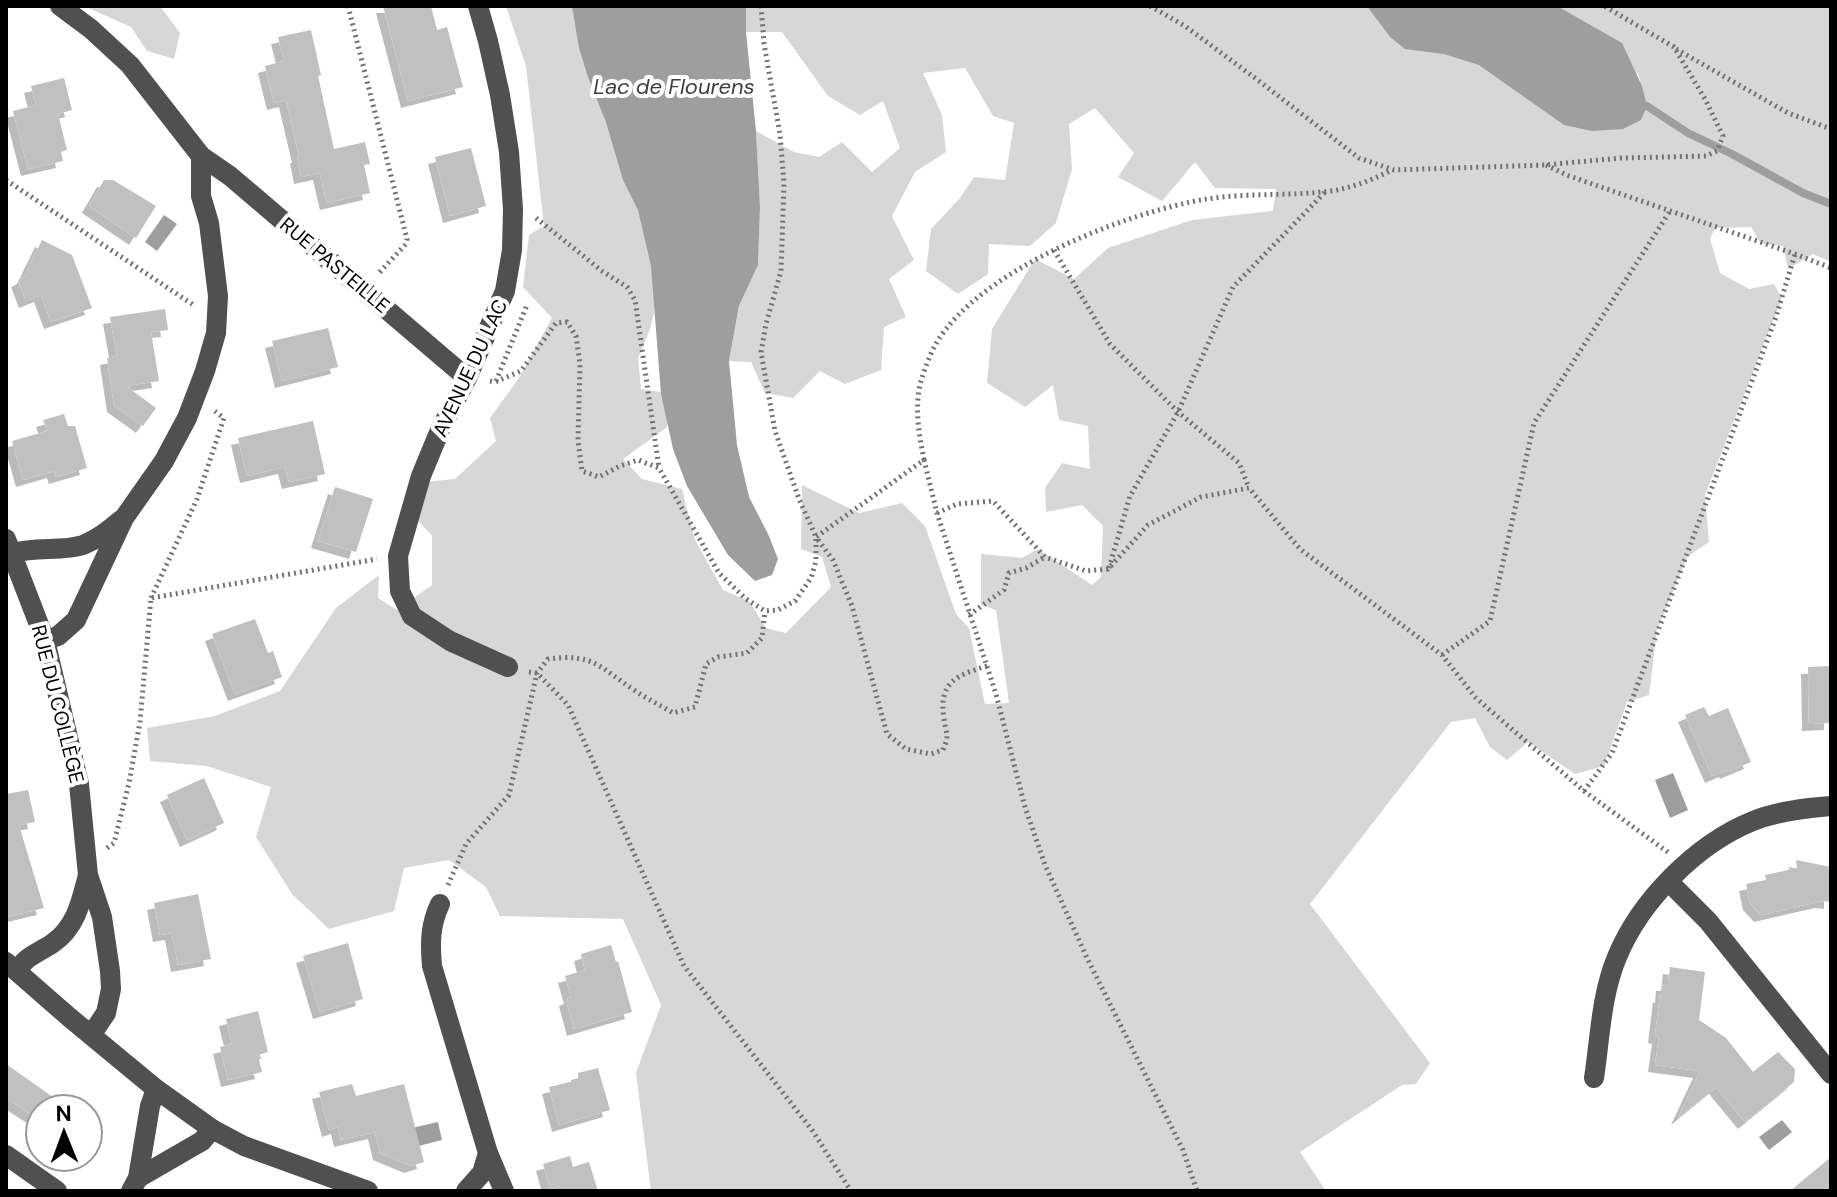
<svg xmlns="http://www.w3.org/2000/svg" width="1837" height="1197" font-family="'DM Sans',sans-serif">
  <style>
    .green { fill: #d7d7d7 }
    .water { fill: #9e9e9e }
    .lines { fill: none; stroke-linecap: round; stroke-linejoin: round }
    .stream { stroke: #9e9e9e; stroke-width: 8 }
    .building { fill: #c0c0c0; filter: url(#shadow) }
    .path { stroke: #727272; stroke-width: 5; stroke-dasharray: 2 4; stroke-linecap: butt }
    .minor { stroke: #505050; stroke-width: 20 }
    .labels { text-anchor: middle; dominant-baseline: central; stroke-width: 8; stroke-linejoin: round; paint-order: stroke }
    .street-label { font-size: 20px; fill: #000; stroke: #fff }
    .water-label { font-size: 22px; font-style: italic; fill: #3f3f3f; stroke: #fff }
  </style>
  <defs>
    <filter id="shadow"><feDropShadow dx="-7" dy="7" stdDeviation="0" flood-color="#0004"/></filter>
  </defs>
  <rect width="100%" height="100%" fill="#fff"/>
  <g class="green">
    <path d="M84 6H160L180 33 174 59 147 51 131 27Z"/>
    <path d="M506 6H607L663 276 650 329 638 358 641 389 666 393 675 409 666 428 623 459 642 479 682 489 695 540 723 590 749 601 766 628 786 633 831 587 822 557 801 549 802 485 859 513 902 503 925 526 956 614 969 628 985 704 1009 703 996 610 981 605V554L1022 558 1038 549 1092 585 1101 577 1103 526 1082 505 1046 512 1045 488 1062 463 1090 469 1088 426 1059 420 1053 385 1025 407 987 383 992 329 1035 259 1074 279 1108 248 1192 220 1273 211 1276 189 1215 188 1195 162 1162 201 1118 177 1134 153 1095 108 1069 124 1072 169 1056 223 1030 246 989 244 988 274 958 294 926 271 931 229 960 198 974 177 1005 180 1014 123 993 116 965 68 923 73 942 115 946 152 915 172 892 216 914 260 889 279 906 317 884 327 881 370 845 384 820 371 793 398 765 393 751 362 729 361 739 306 758 265 760 207 756 131 794 152 819 157 842 142 872 172 900 148 883 101 860 115 828 96 782 32H746V6H1380L1647 106 1638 74 1554 6H1831V262L1813 254 1788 269 1783 246 1761 244 1751 227 1715 228 1710 239 1720 273 1749 289 1774 284 1782 298 1705 495 1709 542 1687 557 1657 630 1649 695 1627 702 1604 766 1575 774 1528 742 1507 760 1490 747 1475 718 1451 722 1310 904 1430 1063 1416 1084 1402 1085 1300 1152 1326 1191H651L636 1073 661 1005 623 919 500 916 486 887 449 860 404 868 394 911 329 929 292 894 256 837 271 787 207 766 150 761 147 728 215 716 280 691 336 608 379 575 378 598 397 610 432 585V536L407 508 415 483 455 479 496 441 490 418 519 378 552 318 523 287 529 235 544 226 526 66Z"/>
  </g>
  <g class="water">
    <path d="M572 6H746V32L756 131 760 207 758 265 739 306 729 361 737 445 749 497 769 536 778 559 772 575 755 581 728 555 687 486 673 449 661 394 651 266 638 210 623 180 606 122 588 77 579 48Z"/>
    <path d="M1367 6H1557L1622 43 1642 86 1647 106 1641 120 1623 129 1592 131 1564 125 1479 65 1444 54 1405 49 1390 37Z"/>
    <path d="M164 215 177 224 157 251 145 242Z"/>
    <path d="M1673 773 1688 810 1670 818 1655 780Z"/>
    <path d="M1782 1120 1792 1132 1769 1150 1759 1137Z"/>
    <path d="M438 1122 442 1140 403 1150 398 1131Z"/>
  </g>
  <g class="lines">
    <path class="stream" d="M1647 106 1688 133 1732 154 1803 193 1831 204"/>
  </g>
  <g class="building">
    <path d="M383 6H431L437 30 447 27 463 87 408 101Z"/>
    <path d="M311 30 321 75 318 76 334 149 365 142 370 164 364 165 370 193 327 203 320 173 301 177 297 156H299L286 100 274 103 265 66 284 61 278 37Z"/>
    <path d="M64 78 72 110 58 114 67 150 61 152 63 161 28 169 13 111 36 105 31 86Z"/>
    <path d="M471 148 486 206 450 216 435 157Z"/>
    <path d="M104 180H113L156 206 136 238 89 206Z"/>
    <path d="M42 240 72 255 92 308 51 322 41 295 26 301 18 280 24 277Z"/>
    <path d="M165 309 168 330 151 332 159 381 126 386 156 408 143 426 114 405 107 358 117 356 110 317Z"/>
    <path d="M328 328 338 367 282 381 272 341Z"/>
    <path d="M64 414 68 426H75L87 468 56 477 54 471 23 480 12 441 47 431 43 420Z"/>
    <path d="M313 421 325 474 289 482 285 467 247 476 238 438Z"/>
    <path d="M335 487 373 499 356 552 318 541Z"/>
    <path d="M255 619 268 653 273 651 282 677 235 694 212 634Z"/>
    <path d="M1831 666V723L1809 724 1808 667Z"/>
    <path d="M1704 707 1709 716 1728 708 1751 762 1727 772 1726 770 1712 776 1685 715Z"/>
    <path d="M204 778 224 823 187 840 167 795Z"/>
    <path d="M28 790 35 822 19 825 44 908 6 917V794Z"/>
    <path d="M1796 860 1831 867V902L1822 901 1761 915 1750 903 1746 884 1766 880 1765 875 1797 868Z"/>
    <path d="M198 894 211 959 178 965 172 933 160 935 154 903Z"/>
    <path d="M348 943 363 999 320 1012 303 956Z"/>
    <path d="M611 945 616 962 618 961 632 1012 574 1029 566 999 571 997 565 976 585 970 581 954Z"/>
    <path d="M1670 967 1705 972 1699 1020 1726 1038 1753 1072 1778 1052 1795 1069 1794 1082 1745 1122 1716 1087 1678 1118 1700 1071 1655 1065 1659 1037 1655 1036 1660 995 1662 996 1663 984H1668Z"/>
    <path d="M258 1011 268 1052 258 1055 262 1072 228 1080 220 1047 232 1044 226 1019Z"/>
    <path d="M6 1064 70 1109H40V1120L6 1098Z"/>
    <path d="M598 1068 610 1110 559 1125 549 1087 578 1080V1073Z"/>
    <path d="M352 1084 356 1096 404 1084 424 1162 411 1166 380 1153 375 1132 341 1140 338 1127 329 1130 319 1092Z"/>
    <path d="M570 1156 573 1167 589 1162 598 1191H561L560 1186 550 1189 543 1164Z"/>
    <path d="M1831 1157V1191H1790Z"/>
  </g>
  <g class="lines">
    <g class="path">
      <path d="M348 6 407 239 406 244 378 274"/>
      <path d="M1150 6 1185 26 1255 78 1359 158 1394 170 1545 165 1621 158 1706 156 1717 151 1723 136 1705 99 1674 47 1604 6"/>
      <path d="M1676 49 1788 113 1831 129"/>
      <path d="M1546 165 1569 176 1795 254 1831 268"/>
      <path d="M6 180 195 306"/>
      <path d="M536 218 602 271 627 287 635 300 659 468"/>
      <path d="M1054 250 1110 344 1178 412 1239 463 1249 488"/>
      <path d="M490 381 495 382 521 371 556 323 567 322 576 336 580 364 578 441 582 471 599 477 620 466 638 460 659 468 719 573 746 599 765 611 778 610 795 601 811 578 816 561V537L799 499 775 431 761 352 766 324 781 271 784 184 780 134 764 44 761 6"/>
      <path d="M496 381 527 305"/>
      <path d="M924 460C919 434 914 407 921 381 925 368 930 354 937 342 981 269 1126 212 1207 199 1245 193 1284 196 1322 192 1347 190 1370 181 1392 170"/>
      <path d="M937 513 957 504 993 501 1045 557 1086 571 1108 569 1148 525 1201 497 1249 488 1300 549 1442 655 1476 698 1514 731 1584 791 1669 853"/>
      <path d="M1109 568 1130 496 1178 412 1233 287 1325 192"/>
      <path d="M151 598 197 499 224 418 212 409"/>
      <path d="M969 615 1004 590 1009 573 1026 568 1045 557"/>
      <path d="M1442 655 1490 621 1534 423 1670 211"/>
      <path d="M987 666C957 675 938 682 944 719 946 735 950 733 943 750L931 754 906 749 887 734 852 606 833 560 816 537 924 460 937 513 996 694 1025 807 1045 865 1087 958 1183 1150 1197 1191"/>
      <path d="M529 672 537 673 568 705 684 966 812 1130 851 1191"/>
      <path d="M1584 791 1612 753 1776 317 1795 254"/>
      <path d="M107 848 114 843 129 783 140 722 151 598 377 559"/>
      <path d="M448 885 466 844 509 795 537 673 548 659C594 653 599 667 634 690 647 699 660 705 673 713L695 707 706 664 718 657 747 653 762 638 765 611"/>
    </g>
    <g class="minor">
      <path d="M478 6 488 41 500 95 509 152 513 209 512 250 505 291 467 378 440 430 421 476 398 556 400 591 412 616 450 641 508 667"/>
      <path d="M201 156 230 176 467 378"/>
      <path d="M6 539 45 640 79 784 88 875 102 917 110 971 111 989 106 1013 91 1035"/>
      <path d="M13 553C36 546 62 552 83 545 98 539 109 530 121 520"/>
      <path d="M45 640 58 636 76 620 124 518 164 461 187 418 205 371 216 333 218 296 209 223 201 196V156L130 65 91 29 60 6"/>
      <path d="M1669 882 1708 921 1831 1074"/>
      <path d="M440 904C430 925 430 943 432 966L488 1153 504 1191"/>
      <path d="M6 962 69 1017 156 1089 212 1129 244 1146 368 1191"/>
      <path d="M17 971C28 954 37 954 53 943 76 927 81 902 88 875"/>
      <path d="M1594 1078C1600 1039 1601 995 1617 957 1640 901 1696 844 1753 821 1778 811 1805 808 1831 806"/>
      <path d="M6 1155 57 1191"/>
      <path d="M138 1178 202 1141 212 1129"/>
      <path d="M131 1191 138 1178 150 1106 156 1089"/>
      <path d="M466 1191 482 1173 488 1153"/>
    </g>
  </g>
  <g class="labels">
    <g class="street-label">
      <text transform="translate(335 265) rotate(40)">RUE PASTEILLE</text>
      <text transform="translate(470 368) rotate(-65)">AVENUE DU LAC</text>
      <text transform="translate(58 704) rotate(76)">RUE DU COLLÈGE</text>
    </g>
    <g class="water-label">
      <text x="674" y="86">Lac de Flourens</text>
    </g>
  </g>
  <rect width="1837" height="1197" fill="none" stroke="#000000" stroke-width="16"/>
  <g transform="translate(64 1133) rotate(359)"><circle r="38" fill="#ffffff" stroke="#999999" stroke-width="2"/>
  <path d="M0-6L14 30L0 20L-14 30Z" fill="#000000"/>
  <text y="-12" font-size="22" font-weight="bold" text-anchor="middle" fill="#000000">N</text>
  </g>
</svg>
